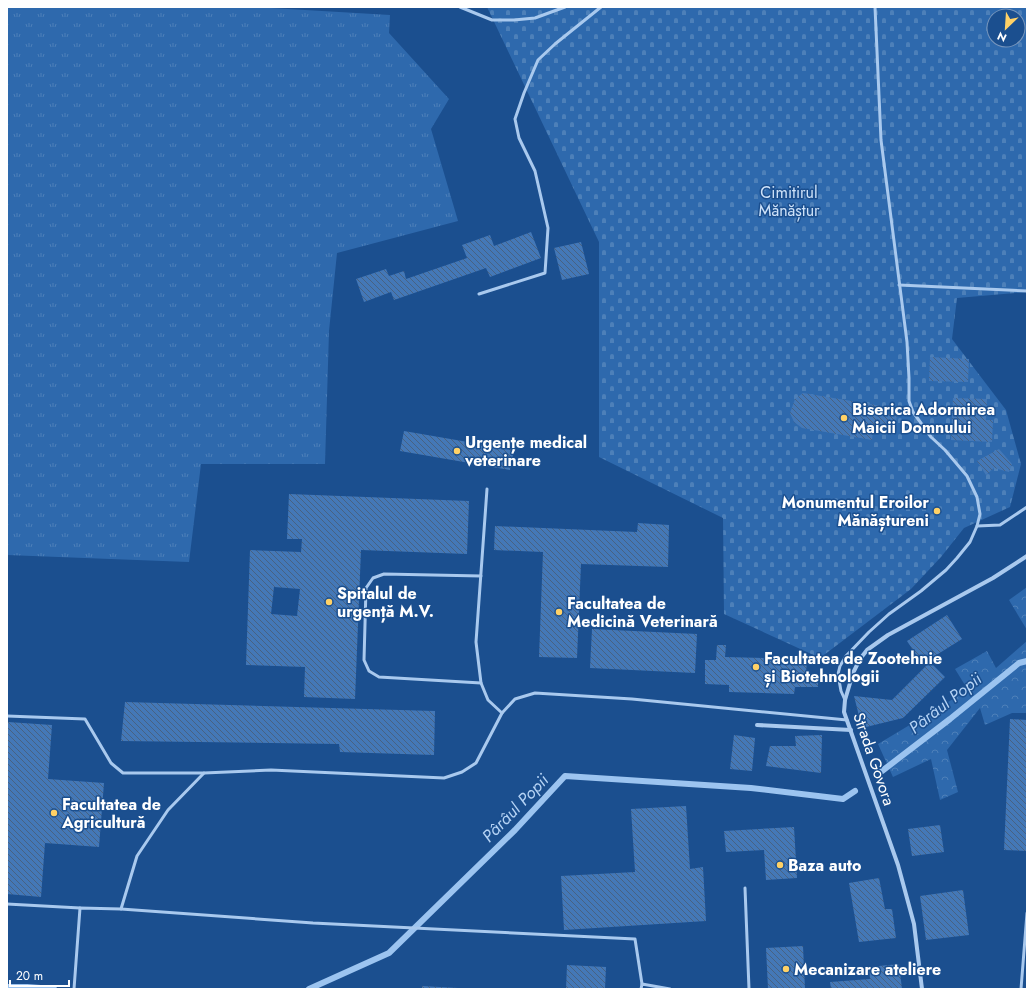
<svg xmlns="http://www.w3.org/2000/svg" width="1034" height="996" font-family="Jost,sans-serif">
  <style>
    .grass { fill: url(#grass-tufts) }
    .forest { fill: url(#forest-crowns) }
    .cemetery { fill: url(#cemetery-stones); fill-rule: evenodd }
    .lines { fill: none; stroke-linecap: round; stroke-linejoin: round }
    .stream { stroke: #9cc4f0; stroke-width: 6 }
    .building { fill: url(#building-back-hatch); fill-rule: evenodd }
    .service { stroke: #a9c9ee; stroke-width: 3 }
    .minor { stroke: #a9c9ee; stroke-width: 4 }
    .poi-dot { fill: #ffd166; stroke: #1b4f8f; stroke-width: 1.5 }
    .labels { text-anchor: middle; dominant-baseline: central; stroke-width: 3; stroke-linejoin: round; paint-order: stroke }
    .park-label { font-size: 16px; fill: #cfe3fa; stroke: #1b4f8f }
    .poi-label { font-size: 16px; font-weight: bold; fill: #fff; stroke: #1b4f8f; text-anchor: start }
    .street-label { font-size: 16px; fill: #fff; stroke: #1b4f8f }
    .water-label { font-size: 17px; font-style: italic; fill: #b5d3f5; stroke: #1b4f8f }
  </style>
  <defs>
    <pattern id="grass-tufts" width="24" height="20" patternUnits="userSpaceOnUse"><rect width="24" height="20" fill="#2e69ad"/><path d="M3 7l-1-3M5 7V3M7 7l1-3M15 17l-1-3M17 17v-4M19 17l1-3" fill="none" stroke="#4d80b9"/></pattern>
    <pattern id="forest-crowns" width="20" height="18" patternUnits="userSpaceOnUse"><rect width="20" height="18" fill="#2e69ad"/><path d="M2 6a3 3 0 1 1 6 0M12 15a3 3 0 1 1 6 0" fill="none" stroke="#4d80b9"/></pattern>
    <pattern id="cemetery-stones" width="16" height="16" patternUnits="userSpaceOnUse"><rect width="16" height="16" fill="#2e69ad"/><path d="M2 7V4a2 2 0 0 1 4 0v3zM10 15v-3a2 2 0 0 1 4 0v3z" fill="#4d80b9"/></pattern>
    <pattern id="building-back-hatch" width="6" height="6" patternUnits="userSpaceOnUse"><rect width="6" height="6" fill="#4478b7"/><path d="M-1 5l2 2M0 0l6 6M5-1l2 2" fill="none" stroke="#486282"/></pattern>
  </defs>
  <rect width="100%" height="100%" fill="#1b4f8f"/>
  <path class="grass" d="M7 7H252L390 15 389 33 449 99 431 129 458 221 337 253 329 331 325 464H201L189 562 7 555Z"/>
  <g class="forest">
    <path d="M1027 587V630L1009 600Z"/>
    <path d="M1027 641V713H1012L985 725 980 708 947 750 958 792 940 800 931 759 893 777 878 744 968 690 955 669 987 651 996 668Z"/>
  </g>
  <path class="cemetery" d="M487 7H1027V292L957 298 952 339 1006 410 1021 464 1010 507 964 528 941 557 911 589 820 658 724 614 723 518 599 457V242ZM994 16H1018V40H994Z"/>
  <g class="lines">
    <g class="stream">
      <path d="M882 771 950 719 1019 663 1027 661"/>
      <path d="M7 987H27L54 989"/>
      <path d="M309 989 389 953 515 830 565 776 751 788 843 799 855 791"/>
    </g>
  </g>
  <g class="building">
    <path d="M531 232 541 258 490 277 486 268 394 300 391 292 364 302 356 279 386 269 389 276 404 271 406 279 467 258 462 245 490 235 494 246Z"/>
    <path d="M581 242 589 274 562 280 554 248Z"/>
    <path d="M930 357 969 359 968 382 929 381Z"/>
    <path d="M803 393 882 406 881 413 897 415 894 435 873 431 872 440 802 428 794 422 790 413 795 399Z"/>
    <path d="M953 398 987 399 986 420H993L992 442 951 440Z"/>
    <path d="M404 431 514 450 510 470 400 451Z"/>
    <path d="M999 449 1012 464 1009 472 994 468 986 475 977 461Z"/>
    <path d="M289 494 469 501 467 554 361 550 355 699 304 697 305 667 246 665 250 550 301 552 302 539H287ZM274 587 300 589 297 616 271 614Z"/>
    <path d="M638 523 669 525 668 567 581 564 577 658 539 657 543 552 494 550 495 526 637 532Z"/>
    <path d="M947 615 962 639 922 664 907 641Z"/>
    <path d="M592 629 697 634 695 673 590 668Z"/>
    <path d="M717 645H726L725 657 807 659 806 674 818 675V687H795L794 694 729 692V685L705 684V660H716Z"/>
    <path d="M930 662 945 677 903 718 862 728 854 696 892 700Z"/>
    <path d="M125 702 435 711 434 755 340 752 339 744 121 741Z"/>
    <path d="M1010 719 1027 720V851L1004 850Z"/>
    <path d="M8 722 52 725 48 779 104 783 99 847 45 843 41 897 7 894V735Z"/>
    <path d="M734 735 755 738 752 771 730 769Z"/>
    <path d="M822 735 821 773 766 766 770 746H796L795 736Z"/>
    <path d="M686 806 690 869 703 867 706 921 564 930 561 876 635 872 631 809Z"/>
    <path d="M940 825 944 852 912 856 908 829Z"/>
    <path d="M794 827 797 878 766 880 764 850 726 852 724 831Z"/>
    <path d="M879 878 885 909H892L896 938 859 942 849 883Z"/>
    <path d="M963 890 969 935 926 940 920 896Z"/>
    <path d="M803 946 805 989H768L766 948Z"/>
    <path d="M899 964 902 989H831L830 982 870 979 869 967Z"/>
    <path d="M567 965 606 967 605 989H566Z"/>
    <path d="M422 986 458 988V989H422Z"/>
  </g>
  <g class="lines">
    <g class="service">
      <path d="M460 7 492 20H514L535 18 565 7"/>
      <path d="M899 285 1027 291"/>
      <path d="M479 294 545 273 548 228 535 171 519 138 515 119 524 93 538 60 555 44 601 7"/>
      <path d="M487 489 476 642 481 683 488 700 502 713"/>
      <path d="M977 526 1000 525 1027 507"/>
      <path d="M481 576 384 574 373 578 366 588 364 660 369 671 379 677 481 683"/>
      <path d="M845 700 841 691 839 680 838 674 840 666 846 656 869 632 889 614 921 591 946 570 957 558 970 542 977 526 980 514 977 497 967 476 945 450 931 437 913 412 909 401V378L907 342 881 140 875 7"/>
      <path d="M7 716 85 719 111 763 123 773H204"/>
      <path d="M745 888 749 989"/>
      <path d="M7 904 80 908"/>
      <path d="M121 909 313 923 635 939 642 984"/>
      <path d="M74 989 80 908 121 909 137 856 168 810 204 773 271 770 444 778 462 772 476 763 502 713 515 699 535 693 632 699 847 720"/>
      <path d="M641 989 642 984 670 989"/>
      <path d="M1021 989 1027 913"/>
    </g>
    <g class="minor">
      <path d="M757 725 851 730"/>
      <path d="M922 989 914 924 898 865 844 712 845 700 853 673 860 659 867 650 888 635 993 578 1027 556"/>
    </g>
  </g>
  <g class="poi-dot">
    <circle cx="844" cy="418" r="4"/>
    <circle cx="457" cy="451" r="4"/>
    <circle cx="937" cy="511" r="4"/>
    <circle cx="329" cy="602" r="4"/>
    <circle cx="559" cy="612" r="4"/>
    <circle cx="756" cy="667" r="4"/>
    <circle cx="54" cy="813" r="4"/>
    <circle cx="780" cy="865" r="4"/>
    <circle cx="786" cy="969" r="4"/>
  </g>
  <g class="labels">
    <g class="park-label">
      <text x="789" y="192">Cimitirul<tspan x="789" dy="18">Mănăștur</tspan></text>
    </g>
    <g class="poi-label">
      <text x="852" y="409">Biserica Adormirea<tspan x="852" dy="18">Maicii Domnului</tspan></text>
      <text x="465" y="442">Urgențe medical<tspan x="465" dy="18">veterinare</tspan></text>
      <text x="929" y="502" text-anchor="end">Monumentul Eroilor<tspan x="929" dy="18">Mănăștureni</tspan></text>
      <text x="337" y="593">Spitalul de<tspan x="337" dy="18">urgență M.V.</tspan></text>
      <text x="567" y="603">Facultatea de<tspan x="567" dy="18">Medicină Veterinară</tspan></text>
      <text x="764" y="658">Facultatea de Zootehnie<tspan x="764" dy="18">și Biotehnologii</tspan></text>
      <text x="62" y="804">Facultatea de<tspan x="62" dy="18">Agricultură</tspan></text>
      <text x="788" y="865">Baza auto</text>
      <text x="794" y="969">Mecanizare ateliere</text>
    </g>
    <g class="street-label">
      <text transform="translate(874 759) rotate(71)">Strada Govora</text>
    </g>
    <g class="water-label">
      <text transform="translate(945 703) rotate(-38)">Pârâul Popii</text>
      <text transform="translate(515 808) rotate(-46)">Pârâul Popii</text>
    </g>
  </g>
  <rect width="1034" height="996" fill="none" stroke="#ffffff" stroke-width="16"/>
  <g transform="translate(1006 28) rotate(205)"><circle r="19" fill="#1b4f8f" stroke="#7695bc"/>
  <path d="M0-3L7 15L0 10L-7 15Z" fill="#ffd166"/>
  <text y="-6" font-size="11" font-weight="bold" text-anchor="middle" fill="#ffffff">N</text>
  </g>
  <path d="M10 980v6h59v-6" fill="none" stroke="#ffffff" stroke-width="2"/>
  <text x="16" y="980" font-size="12" fill="#ffffff" stroke="#1b4f8f" stroke-width="3" paint-order="stroke">20 m</text>
</svg>
